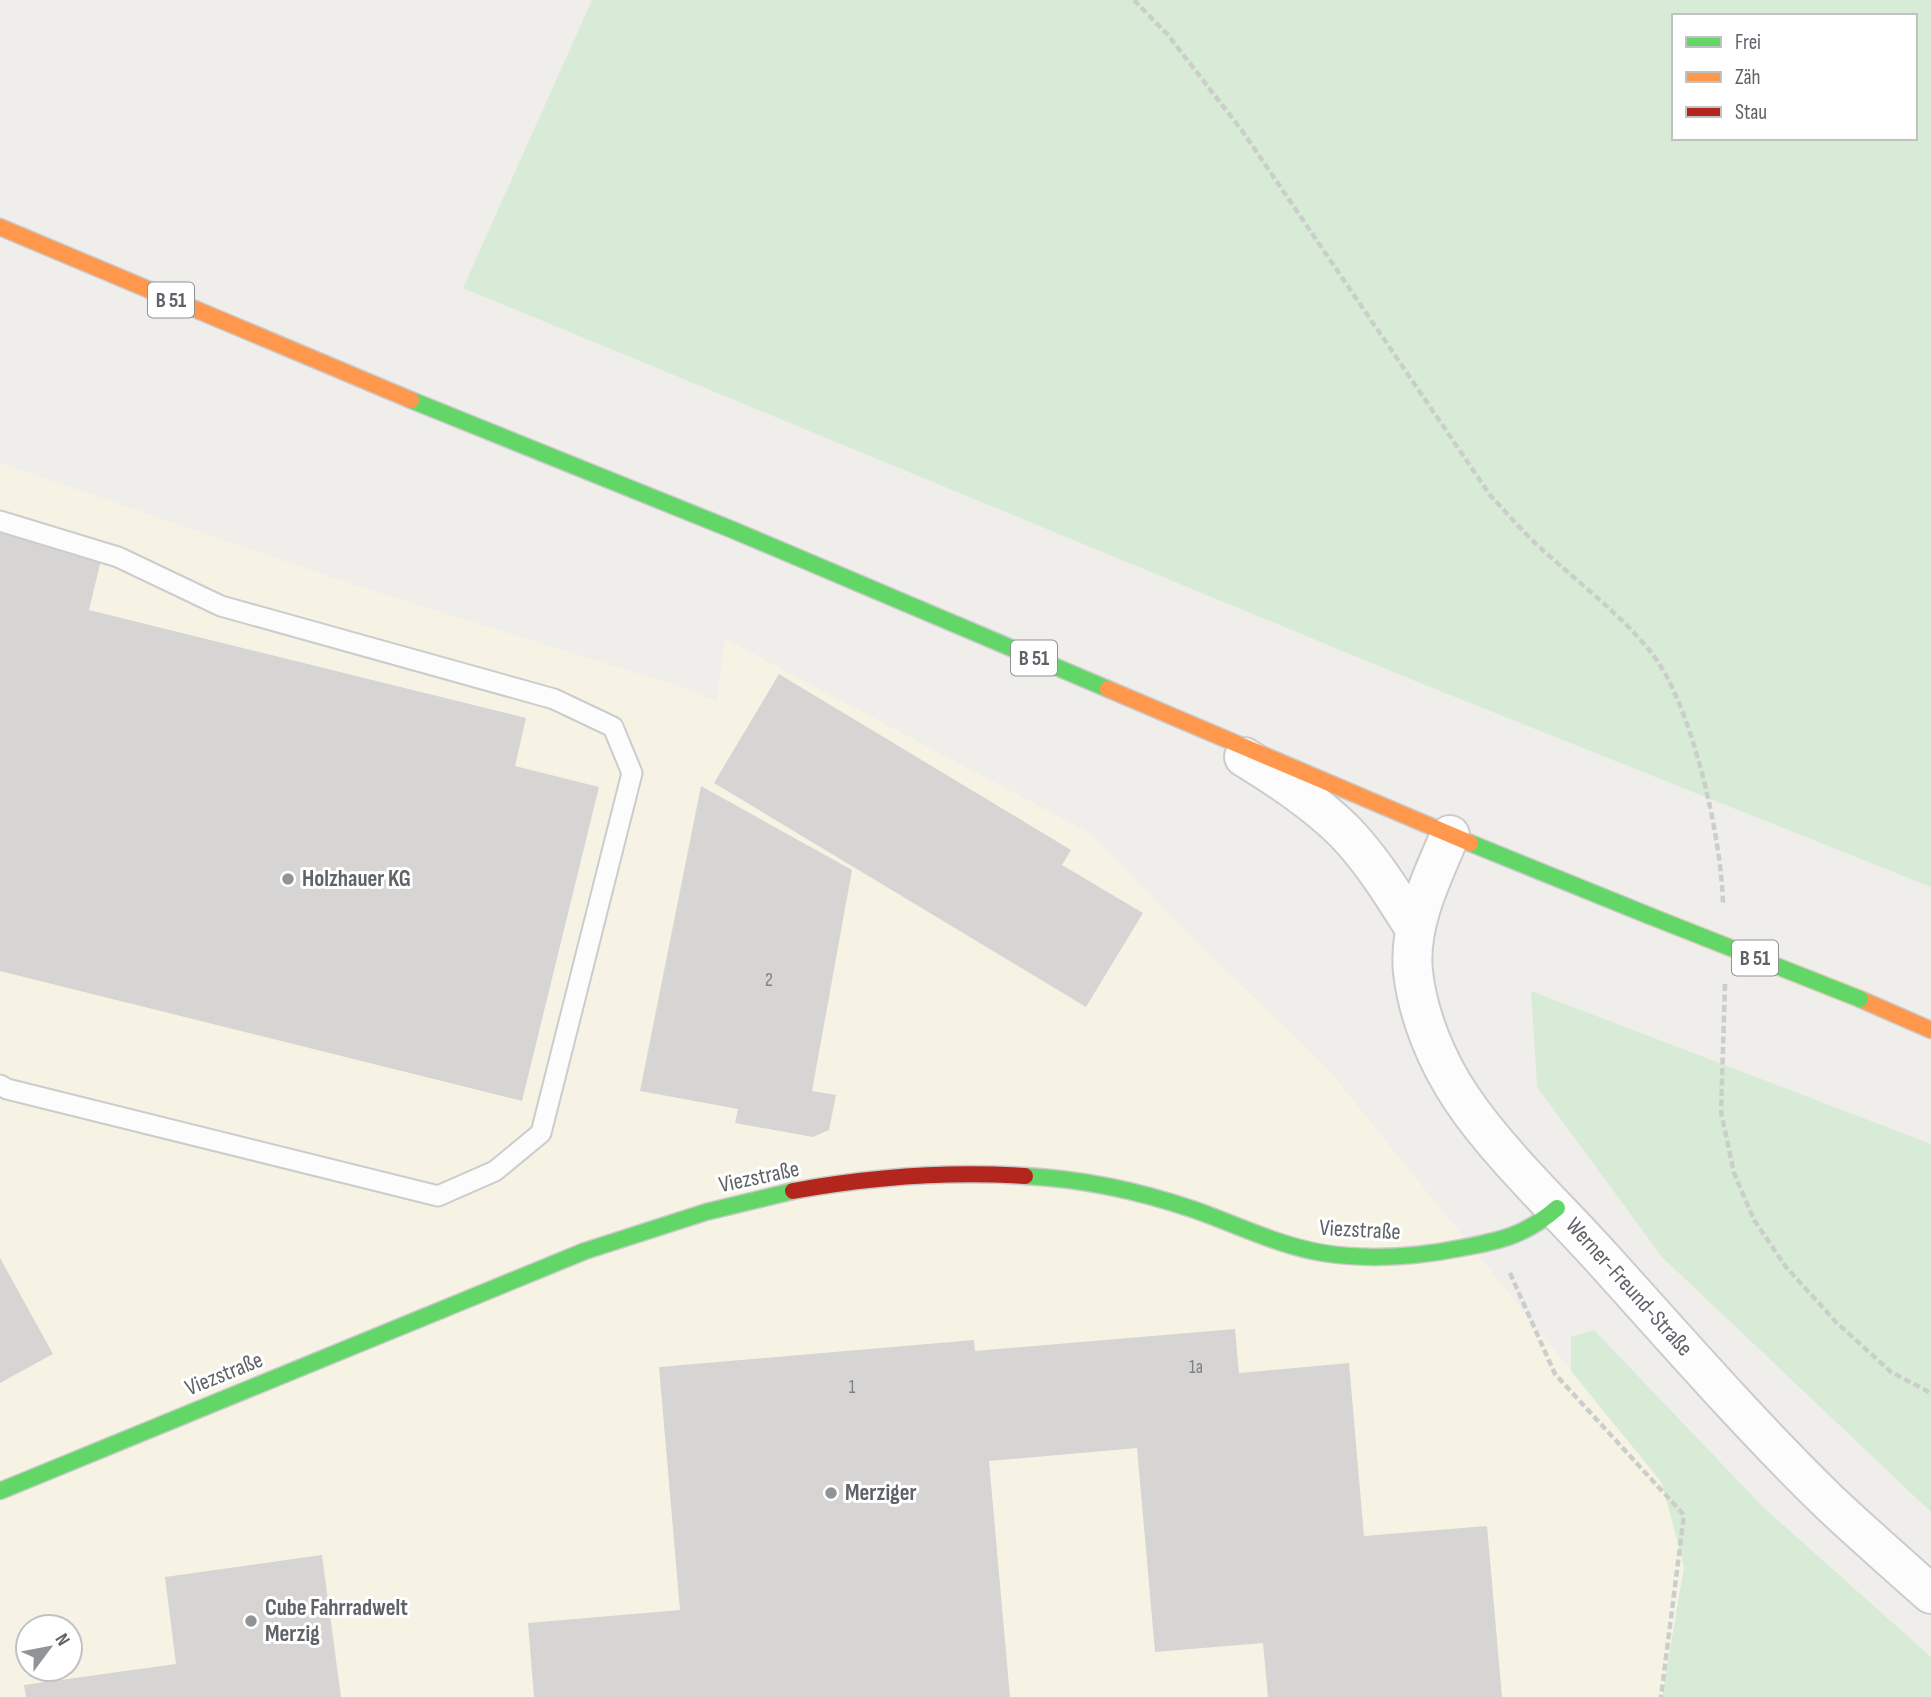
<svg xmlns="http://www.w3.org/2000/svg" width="1931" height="1697" font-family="'Sofia Sans Condensed',sans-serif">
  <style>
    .commercial { fill: #f7f3e4; fill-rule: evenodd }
    .green { fill: #d8ebd6; fill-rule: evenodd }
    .building { fill: #d6d5d3 }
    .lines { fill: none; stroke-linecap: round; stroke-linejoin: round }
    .lane-casing { stroke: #cbcccc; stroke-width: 23 }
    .street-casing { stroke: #cbcccc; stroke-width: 42 }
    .fast-casing { stroke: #cacacb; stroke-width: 19 }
    .slow-casing { stroke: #cacacb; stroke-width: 19 }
    .jam-casing { stroke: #cacacb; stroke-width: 19 }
    .path { stroke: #cacfcc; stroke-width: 4.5; stroke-dasharray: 7 3.5; stroke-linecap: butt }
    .lane { stroke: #fdfcfc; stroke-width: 19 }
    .street { stroke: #fdfcfc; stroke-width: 38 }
    .fast { stroke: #63d668; stroke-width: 16 }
    .slow { stroke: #ff974d; stroke-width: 16 }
    .jam { stroke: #b3261e; stroke-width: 16 }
    .fast-bridge-casing { stroke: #d7ceb8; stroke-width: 19; stroke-linecap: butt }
    .fast-bridge { stroke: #63d668; stroke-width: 16 }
    .poi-dot { fill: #919496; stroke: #fff; stroke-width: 2.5 }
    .labels { text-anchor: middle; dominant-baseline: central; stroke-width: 6; stroke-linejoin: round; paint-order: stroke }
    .number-label { font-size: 19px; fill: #7e8184 }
    .shield { fill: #fff; stroke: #8f9295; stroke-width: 2 }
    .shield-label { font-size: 21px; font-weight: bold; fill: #5f6368 }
    .poi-label { font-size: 23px; font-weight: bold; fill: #5f6368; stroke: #fff; text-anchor: start }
    .street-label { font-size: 23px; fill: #5f6368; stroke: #fff }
  </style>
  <rect width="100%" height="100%" fill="#efeeea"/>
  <path class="commercial" d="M0 463 357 586 672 684 717 701 725 639 1088 832 1218 963 1327 1068 1662 1483 1684 1567 1662 1697H0ZM28 1627H70V1669H28Z"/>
  <g class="green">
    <path d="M592 0H1931V887L1420 683 463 288ZM1674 16H1915V138H1674Z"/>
    <path d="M1531 991 1931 1144V1512L1662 1257 1537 1087Z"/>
    <path d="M1594 1330 1763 1507 1931 1657V1697H1662L1684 1567 1662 1483 1571 1371V1337Z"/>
  </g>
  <g class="building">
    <path d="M0 527 103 552 89 610 526 718 515 766 599 787 522 1101 0 971Z"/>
    <path d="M779 674 1071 850 1062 865 1143 913 1086 1007 714 783Z"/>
    <path d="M701 786 852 870 812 1091 836 1095 829 1130 813 1137 735 1123 738 1109 640 1091Z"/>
    <path d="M0 1258 53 1354 0 1383Z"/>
    <path d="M1235 1329 1239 1373 1349 1363 1364 1536 1487 1526 1502 1697H1268L1263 1643 1155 1652 1137 1448 989 1461 1010 1697H534L528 1623 680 1610 659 1367 974 1340 975 1351Z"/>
    <path d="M322 1555 341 1697H26L24 1685 176 1664 165 1577Z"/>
  </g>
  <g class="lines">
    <defs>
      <path id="lane" d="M0 521 118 557 221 606 554 699 613 727 632 773 541 1133 495 1171 438 1196 7 1089 0 1085"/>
      <g id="street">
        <path d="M1244 757C1277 777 1318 805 1345 832 1373 861 1394 896 1415 929"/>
        <path d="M1450 835C1432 877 1408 925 1413 972 1418 1016 1437 1062 1462 1099 1499 1154 1557 1208 1602 1258 1676 1340 1750 1425 1829 1502 1862 1533 1897 1564 1931 1594"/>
      </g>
      <g id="fast">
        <path d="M411 400 733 530 1108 689"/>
        <path d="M1470 843 1650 916"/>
        <path d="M1025 1176C1081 1179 1139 1191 1192 1209 1236 1224 1276 1245 1323 1253 1368 1260 1416 1257 1461 1248 1500 1241 1526 1235 1557 1208"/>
        <path d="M0 1491 585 1251 706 1212 793 1191"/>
      </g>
      <g id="slow">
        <path d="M0 227 411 400"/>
        <path d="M1108 689 1470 843"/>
        <path d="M1860 999 1931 1030"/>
      </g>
      <path id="jam" d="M793 1191C870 1177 947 1171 1025 1176"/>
    </defs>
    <use href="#lane" class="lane-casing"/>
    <use href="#street" class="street-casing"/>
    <use href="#fast" class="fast-casing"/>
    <use href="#slow" class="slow-casing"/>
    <use href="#jam" class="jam-casing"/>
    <g class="path">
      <path d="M1134 0 1168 35 1243 132 1490 495C1503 509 1516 524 1530 538 1569 576 1615 608 1650 651 1692 702 1722 840 1723 905"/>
      <path d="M1725 984 1721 1112 1734 1173 1754 1220 1786 1267 1836 1322 1891 1372 1931 1393"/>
      <path d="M1510 1273 1555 1374 1684 1515 1661 1697"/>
    </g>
    <use href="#lane" class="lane"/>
    <use href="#street" class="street"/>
    <use href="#fast" class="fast"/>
    <use href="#slow" class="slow"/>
    <use href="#jam" class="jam"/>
    <defs>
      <path id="fast-bridge" d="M1650 916 1860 999"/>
    </defs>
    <use href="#fast-bridge" class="fast-bridge-casing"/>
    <use href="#fast-bridge" class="fast-bridge"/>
  </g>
  <g class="poi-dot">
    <circle cx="288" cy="879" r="7"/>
    <circle cx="831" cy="1493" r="7"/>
    <circle cx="251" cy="1621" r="7"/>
  </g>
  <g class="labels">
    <g class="number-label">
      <text x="769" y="980">2</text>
      <text x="1196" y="1367">1a</text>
      <text x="852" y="1387">1</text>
    </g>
    <g class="shield">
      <rect x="148" y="282.5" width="46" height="35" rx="5"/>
      <rect x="1011" y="640.5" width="46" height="35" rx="5"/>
      <rect x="1732" y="940.5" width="46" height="35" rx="5"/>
    </g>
    <g class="shield-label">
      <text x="171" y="300">B 51</text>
      <text x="1034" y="658">B 51</text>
      <text x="1755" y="958">B 51</text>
    </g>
    <g class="poi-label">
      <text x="302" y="879">Holzhauer KG</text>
      <text x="845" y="1493">Merziger</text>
      <text x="265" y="1608">Cube Fahrradwelt<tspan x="265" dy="26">Merzig</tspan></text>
    </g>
    <g class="street-label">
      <text transform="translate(759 1177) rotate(-12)">Viezstraße</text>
      <text transform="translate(1360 1230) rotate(3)">Viezstraße</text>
      <text transform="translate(1629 1287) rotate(48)">Werner-Freund-Straße</text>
      <text transform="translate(224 1374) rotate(-22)">Viezstraße</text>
    </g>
  </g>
  <rect x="1672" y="14" width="245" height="126" fill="#ffffff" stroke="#bfc1c3" stroke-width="2"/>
  <rect x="1686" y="37" width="35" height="10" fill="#63d668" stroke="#bfc1c3" stroke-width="2"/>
  <text x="1735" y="49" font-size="21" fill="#5f6368">Frei</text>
  <rect x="1686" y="72" width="35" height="10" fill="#ff974d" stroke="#bfc1c3" stroke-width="2"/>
  <text x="1735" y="84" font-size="21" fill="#5f6368">Zäh</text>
  <rect x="1686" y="107" width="35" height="10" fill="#b3261e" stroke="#bfc1c3" stroke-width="2"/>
  <text x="1735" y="119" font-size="21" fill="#5f6368">Stau</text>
  <g transform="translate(49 1648) rotate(58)"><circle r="33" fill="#ffffff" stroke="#bfc1c3" stroke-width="2"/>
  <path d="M0-5L12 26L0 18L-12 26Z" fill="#919496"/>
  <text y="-10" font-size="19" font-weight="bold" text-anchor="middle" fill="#5f6368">N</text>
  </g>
</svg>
